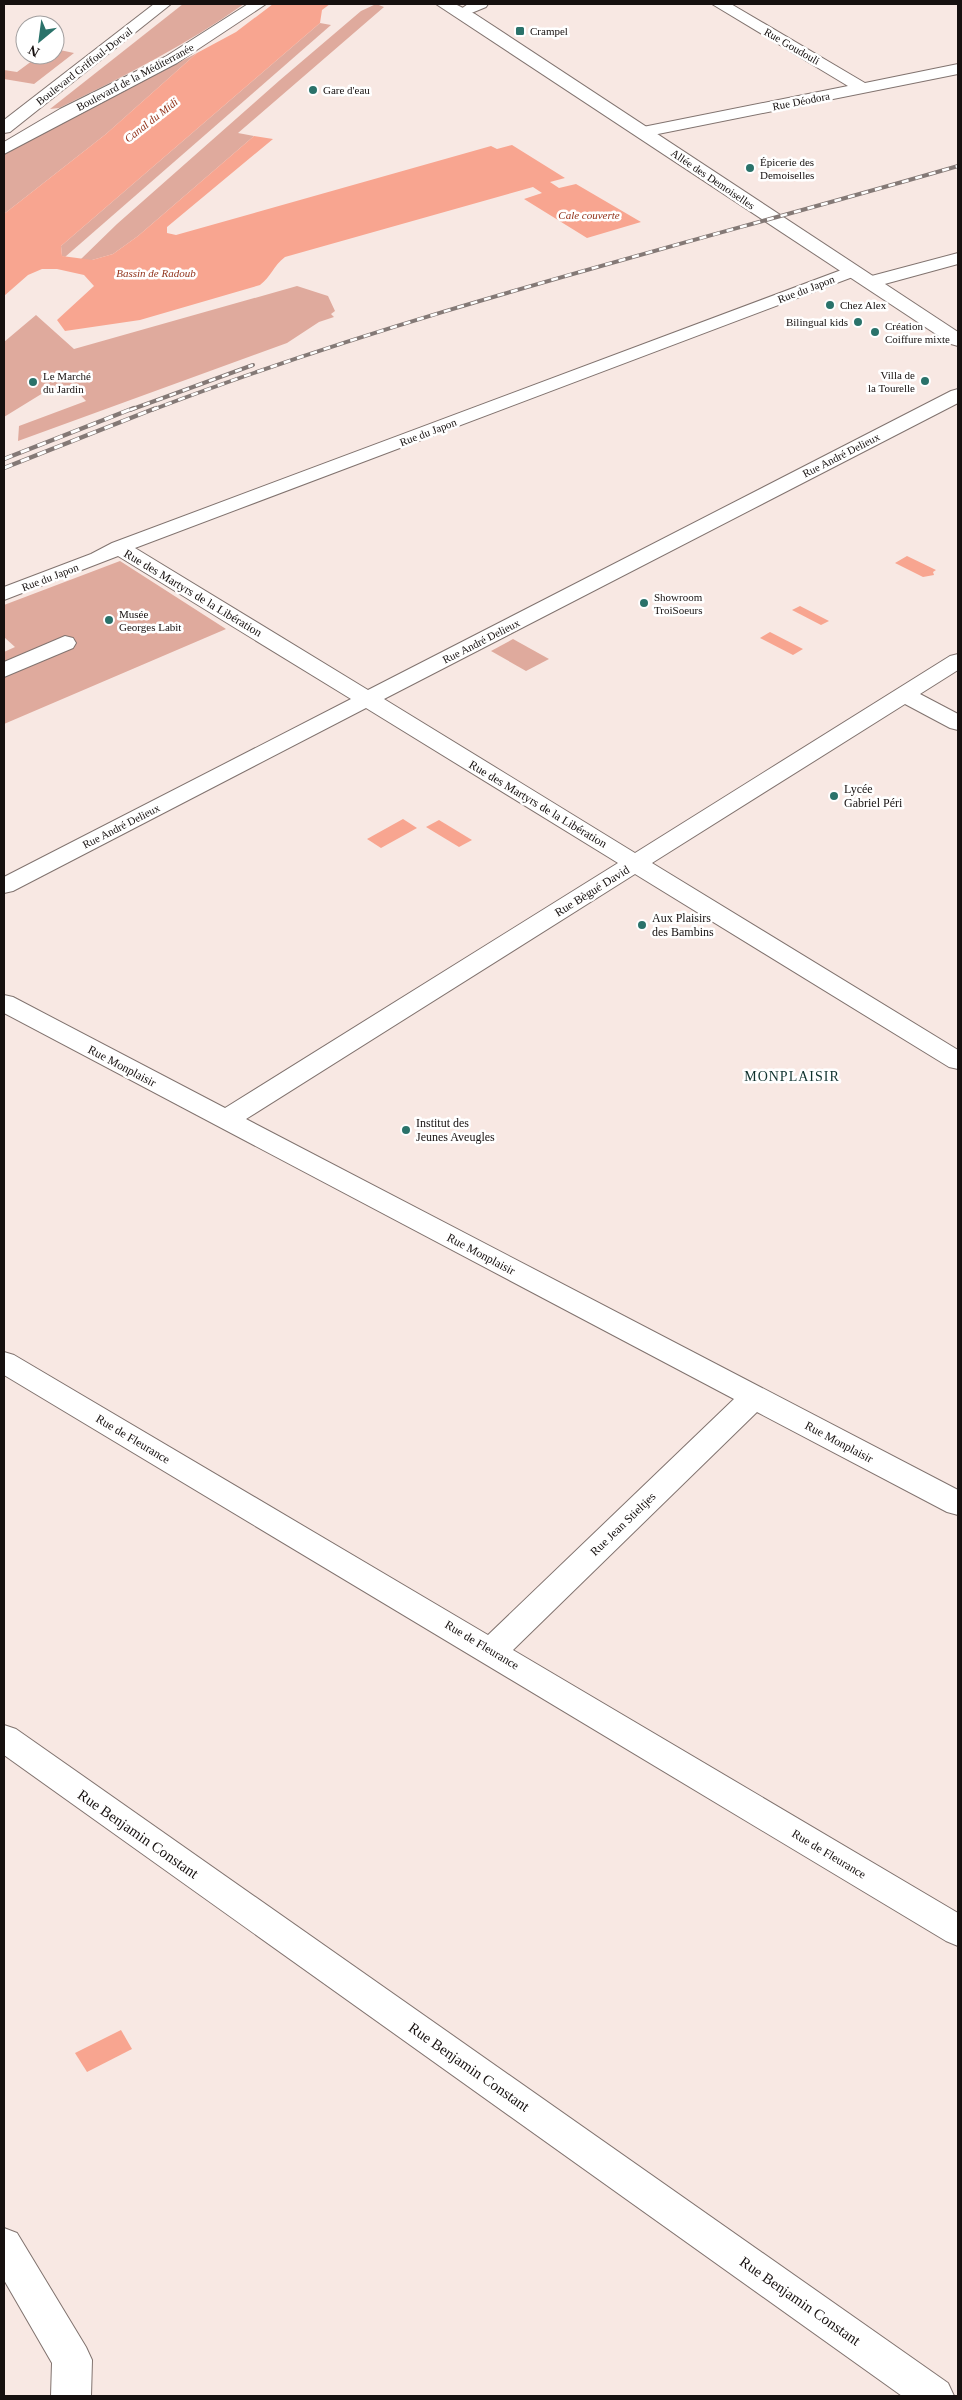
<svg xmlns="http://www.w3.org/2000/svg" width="962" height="2400" font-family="Georgia,serif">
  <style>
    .green { fill: #dfaa9d }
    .water { fill: #f8a590 }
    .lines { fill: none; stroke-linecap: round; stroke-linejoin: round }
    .street-casing { stroke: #81736f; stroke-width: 2 }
    .secondary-casing { stroke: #81736f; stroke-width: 2 }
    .primary-casing { stroke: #81736f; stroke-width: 2 }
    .street { fill: #fff; fill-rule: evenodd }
    .secondary { fill: #fff; fill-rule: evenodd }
    .primary { fill: #fff; fill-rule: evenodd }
    .rail-far1-casing { stroke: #847976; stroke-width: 4 }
    .rail-casing { stroke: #847976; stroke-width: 4.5 }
    .rail-far1 { stroke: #fff; stroke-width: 2.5; stroke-dasharray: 7; stroke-linecap: butt }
    .rail { stroke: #fff; stroke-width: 3; stroke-dasharray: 9; stroke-linecap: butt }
    .poi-dot { fill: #2a726a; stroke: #fff; stroke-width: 2 }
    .labels { text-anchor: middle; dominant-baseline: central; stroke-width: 5; stroke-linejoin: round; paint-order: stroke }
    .far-poi-label { font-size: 11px; fill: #16100f; stroke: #fff; text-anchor: start }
    .far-street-label { font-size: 11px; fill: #16100f; stroke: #fff }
    .far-water-label { font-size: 11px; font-style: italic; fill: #92331b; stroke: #fff }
    .street-label { font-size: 12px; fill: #16100f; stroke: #fff }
    .poi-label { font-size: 12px; fill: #16100f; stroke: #fff; text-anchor: start }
    .neighbourhood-label { font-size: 14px; letter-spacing: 1px; fill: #0e312d; stroke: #fff }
    .near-street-label { font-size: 15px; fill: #16100f; stroke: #fff }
  </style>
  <rect width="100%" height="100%" fill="#f8e8e3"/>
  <g class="green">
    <path d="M183 4H244C186 45 123 77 59 108L50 109Z"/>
    <path d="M376 4 384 7 238 133 254 136 138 236 113 254 92 260H80L117 224 280 80 361 11Z"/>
    <path d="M320 23 331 25 65 257 62 256 61 246Z"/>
    <path d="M55 49 74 53 34 84 4 79V70L17 72 40 55H55Z"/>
    <path d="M197 53 106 134 4 214V154Z"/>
    <path d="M297 286 328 296 335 311 331 314 334 317 319 322 287 343 18 441 19 426 86 401 74 388 43 393 4 417V342L36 315 74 349Z"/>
    <path d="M120 561 226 629 4 724V652L15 647 4 637V605Z"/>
    <path d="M513 639 549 659 526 671 491 651Z"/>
  </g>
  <g class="water">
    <path d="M273 4H330L322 10 320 23 61 246 62 256 92 260 113 254 138 236 254 136 273 139 167 227V233L176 235 491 146 497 149 512 145 565 178 550 182 559 188 576 184 641 222 587 238 524 199 542 193 533 187 285 257C273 266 271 277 260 285L140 320 65 331 57 320 94 286 84 275 57 269H42L28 275 4 296V214L106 134 197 53 236 32Z"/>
    <path d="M907 556 936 570 933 572 934 575 923 577 895 563Z"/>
    <path d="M800 606 829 621 821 625 792 610Z"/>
    <path d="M770 632 803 649 793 655 760 638Z"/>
    <path d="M403 819 417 828 381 848 367 839Z"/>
    <path d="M439 820 472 840 459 847 426 827Z"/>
    <path d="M121 2030 132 2049 87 2072 75 2053Z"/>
  </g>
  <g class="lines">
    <defs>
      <g id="street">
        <path d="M468 4H488L486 7 469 14 461 9Z"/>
        <path d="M712 4H731L865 83 958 64V74L643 137 637 136 635 132 637 128 643 127 848 86Z"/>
        <path d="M958 253V264L870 288 864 286 861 282 864 278Z"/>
        <path d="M852 266 858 267 861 271 858 275 135 548 368 690 951 391 958 389V403L384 699 635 853 950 656 958 654V670L920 694 958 714V730L950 728 905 704 652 863 958 1050V1069L949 1067 635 874 246 1119 958 1490V1515L947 1512 757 1412 513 1650 958 1913V1946L946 1941 4 1375V1352L14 1355 488 1635 734 1399 4 1013V995L13 997 225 1108 618 863 366 708 13 891 4 893V877L351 699 118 556 4 600V587L91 554 112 543Z"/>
        <path d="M65 636 73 638 76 643 73 648 4 677V662Z"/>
        <path d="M4 1725 16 1729 948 2383 954 2396H902L4 1755Z"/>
        <path d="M4 2228 17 2233 86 2347 92 2360 91 2396H51L52 2363 4 2280Z"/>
      </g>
      <g id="secondary">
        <path d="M154 4H171L10 132 4 133V120Z"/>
        <path d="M436 4H455L475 14 958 332V346L951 344Z"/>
      </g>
      <path id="primary" d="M248 4H266L177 63 4 154V142L60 109 165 57Z"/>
    </defs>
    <use href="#street" class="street-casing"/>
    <use href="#secondary" class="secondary-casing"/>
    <use href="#primary" class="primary-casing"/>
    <use href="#street" class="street"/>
    <use href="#secondary" class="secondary"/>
    <use href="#primary" class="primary"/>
    <defs>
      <g id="rail-far1">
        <path d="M130 410 253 365"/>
        <path d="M152 410C414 310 689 244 958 166"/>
      </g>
      <g id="rail">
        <path d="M4 459 134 408"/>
        <path d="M4 468 156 408"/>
      </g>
    </defs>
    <use href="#rail-far1" class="rail-far1-casing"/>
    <use href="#rail" class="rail-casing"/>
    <use href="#rail-far1" class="rail-far1"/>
    <use href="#rail" class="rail"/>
  </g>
  <g class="poi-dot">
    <rect x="515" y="26" width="10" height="10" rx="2.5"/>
    <circle cx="313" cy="90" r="5"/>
    <circle cx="750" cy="168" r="5"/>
    <circle cx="830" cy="305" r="5"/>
    <circle cx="858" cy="322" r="5"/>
    <circle cx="875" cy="332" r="5"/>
    <circle cx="925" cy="381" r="5"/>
    <circle cx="33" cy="382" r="5"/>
    <circle cx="644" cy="603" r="5"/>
    <circle cx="109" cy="620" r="5"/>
    <circle cx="834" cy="796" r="5"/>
    <circle cx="642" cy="925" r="5"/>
    <circle cx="406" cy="1130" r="5"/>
  </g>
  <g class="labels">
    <g class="far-poi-label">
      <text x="530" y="31">Crampel</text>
      <text x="323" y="90">Gare d'eau</text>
      <text x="760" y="162">Épicerie des<tspan x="760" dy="13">Demoiselles</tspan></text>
      <text x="840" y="305">Chez Alex</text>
      <text x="848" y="322" text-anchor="end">Bilingual kids</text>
      <text x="885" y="326">Création<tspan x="885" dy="13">Coiffure mixte</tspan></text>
      <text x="915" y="375" text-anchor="end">Villa de<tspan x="915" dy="13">la Tourelle</tspan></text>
      <text x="43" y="376">Le Marché<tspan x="43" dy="13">du Jardin</tspan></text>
      <text x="654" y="597">Showroom<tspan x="654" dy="13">TroiSoeurs</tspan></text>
      <text x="119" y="614">Musée<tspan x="119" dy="13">Georges Labit</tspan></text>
    </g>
    <g class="far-street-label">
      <text transform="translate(792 46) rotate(30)">Rue Goudouli</text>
      <text transform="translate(84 66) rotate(-38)">Boulevard Griffoul-Dorval</text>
      <text transform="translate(135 77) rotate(-28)">Boulevard de la Méditerranée</text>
      <text transform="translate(801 101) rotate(-11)">Rue Déodora</text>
      <text transform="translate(713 179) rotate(34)">Allée des Demoiselles</text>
      <text transform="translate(806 289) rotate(-21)">Rue du Japon</text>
      <text transform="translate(428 432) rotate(-21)">Rue du Japon</text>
      <text transform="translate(841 455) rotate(-27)">Rue André Delieux</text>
      <text transform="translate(50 577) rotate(-21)">Rue du Japon</text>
      <text transform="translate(481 641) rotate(-27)">Rue André Delieux</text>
      <text transform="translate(121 826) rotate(-27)">Rue André Delieux</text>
    </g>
    <g class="far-water-label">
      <text transform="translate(151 120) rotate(-38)">Canal du Midi</text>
      <text x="589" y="215">Cale couverte</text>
      <text x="156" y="273">Bassin de Radoub</text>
    </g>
    <g class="street-label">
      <text transform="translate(193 593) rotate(31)">Rue des Martyrs de la Libération</text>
      <text transform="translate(538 804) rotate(31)">Rue des Martyrs de la Libération</text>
      <text transform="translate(592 891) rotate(-32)">Rue Bègué David</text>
      <text transform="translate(122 1066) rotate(28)">Rue Monplaisir</text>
      <text transform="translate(481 1254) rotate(28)">Rue Monplaisir</text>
      <text transform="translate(133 1439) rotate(31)">Rue de Fleurance</text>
      <text transform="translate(839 1442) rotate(28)">Rue Monplaisir</text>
      <text transform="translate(623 1524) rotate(-44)">Rue Jean Stieltjes</text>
      <text transform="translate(482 1645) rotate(31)">Rue de Fleurance</text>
      <text transform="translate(829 1854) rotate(31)">Rue de Fleurance</text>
    </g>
    <g class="poi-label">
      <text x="844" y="789">Lycée<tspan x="844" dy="14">Gabriel Péri</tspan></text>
      <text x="652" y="918">Aux Plaisirs<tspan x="652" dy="14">des Bambins</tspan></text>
      <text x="416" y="1123">Institut des<tspan x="416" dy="14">Jeunes Aveugles</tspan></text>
    </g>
    <g class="neighbourhood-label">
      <text x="792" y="1076">MONPLAISIR</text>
    </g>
    <g class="near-street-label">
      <text transform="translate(138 1834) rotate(35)">Rue Benjamin Constant</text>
      <text transform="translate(469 2067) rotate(35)">Rue Benjamin Constant</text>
      <text transform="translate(800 2301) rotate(35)">Rue Benjamin Constant</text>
    </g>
  </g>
  <rect width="962" height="2400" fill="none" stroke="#16100f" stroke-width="10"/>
  <g transform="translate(40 40) rotate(209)"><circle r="24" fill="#ffffff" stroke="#a29f9f"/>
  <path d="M0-4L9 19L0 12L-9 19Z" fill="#2a726a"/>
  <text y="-8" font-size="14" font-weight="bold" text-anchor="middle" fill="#16100f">N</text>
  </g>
</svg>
